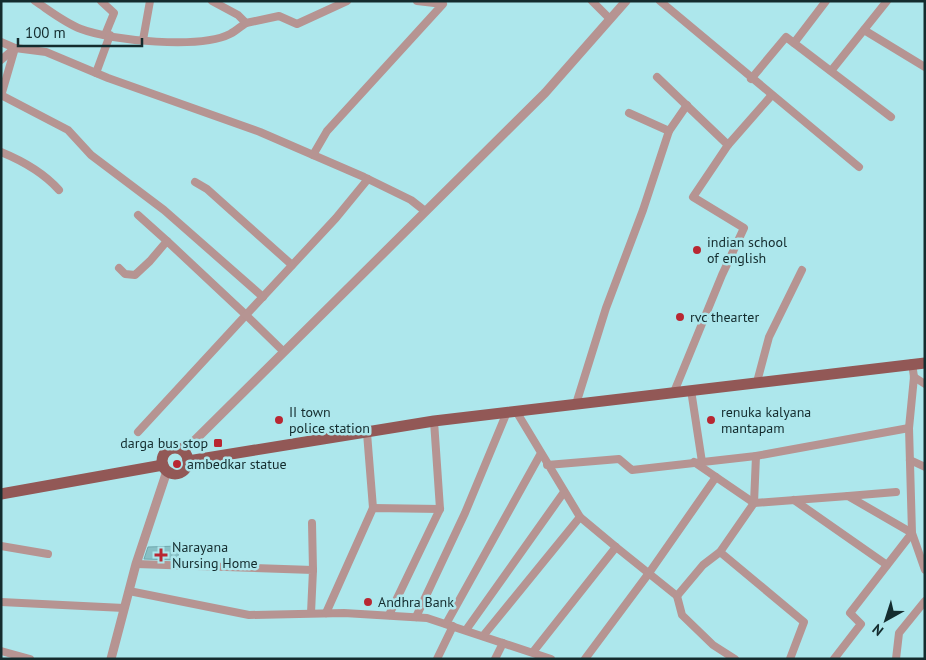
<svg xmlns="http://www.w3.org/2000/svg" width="926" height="660" font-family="'PT Sans',sans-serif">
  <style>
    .building { fill: #87c0c5; stroke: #71a9ae }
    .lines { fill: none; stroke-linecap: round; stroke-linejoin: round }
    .minor { stroke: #b69492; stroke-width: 8 }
    .tertiary { stroke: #b69492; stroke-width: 9 }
    .primary { stroke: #925856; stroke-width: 11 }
    .poi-dot { fill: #b82732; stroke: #ade7ec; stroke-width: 2 }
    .labels { text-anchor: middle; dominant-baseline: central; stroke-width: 5; stroke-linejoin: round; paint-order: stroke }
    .poi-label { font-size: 14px; fill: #142c2e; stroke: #ade7ec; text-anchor: start }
  </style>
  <rect width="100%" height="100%" fill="#ade7ec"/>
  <path class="building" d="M179 546 178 560 144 559 148 547Z"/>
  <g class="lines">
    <g class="minor">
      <path d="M35 1C50 11 65 23 81 29 112 41 201 49 230 34 236 31 241 26 246 23"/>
      <path d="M101 1 114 13 105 35"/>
      <path d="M212 1 238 15 246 23 279 16 297 24 347 1"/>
      <path d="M592 1 610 19"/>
      <path d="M660 1 859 167"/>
      <path d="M864 30 925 67"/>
      <path d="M143 40 150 1"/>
      <path d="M1 42 15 48 1 96"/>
      <path d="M794 43 826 1"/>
      <path d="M1 60 15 48 46 52 108 78 260 132 364 177 411 200 425 211"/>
      <path d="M831 71 887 1"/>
      <path d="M96 73 110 35"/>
      <path d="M657 77 728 145 771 96"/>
      <path d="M751 79 786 37 891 117"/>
      <path d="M1 95 68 130 91 155 164 210 263 297"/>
      <path d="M629 113 669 131 687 105"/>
      <path d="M1 152C23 161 43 172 59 190"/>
      <path d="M313 155 327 131 443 4 417 1"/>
      <path d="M195 182 207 189 292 265"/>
      <path d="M138 215 167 241"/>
      <path d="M119 268 125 274 135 275 150 261 167 241 246 315 138 432"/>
      <path d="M283 351 246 315 336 218 368 179"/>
      <path d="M914 377 925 384"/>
      <path d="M757 382 769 337 802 270"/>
      <path d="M691 390 702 462"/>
      <path d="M674 392 722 275 744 228 693 197 728 145"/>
      <path d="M576 404 606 308 643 210 669 131"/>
      <path d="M516 411 580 517"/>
      <path d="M367 433 373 508"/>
      <path d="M910 460 925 467"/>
      <path d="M694 462 754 503 848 496 912 533 925 570"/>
      <path d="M547 465 619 459 632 470 756 456 909 428"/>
      <path d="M848 496 896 492"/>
      <path d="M794 500 887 565"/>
      <path d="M312 523 313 570"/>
      <path d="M1 546 48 554"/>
      <path d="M720 552 804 622 790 659"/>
      <path d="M136 564 313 570 311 613"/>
      <path d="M129 591 249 615 344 613 427 618 551 659"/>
      <path d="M677 596 682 615 713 645 735 659"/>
      <path d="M1 602 124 608"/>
      <path d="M326 613 373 508 440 509 434 421"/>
      <path d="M389 615 440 509"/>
      <path d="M416 617 465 513 507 412"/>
      <path d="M446 624 540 455"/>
      <path d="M466 630 564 492"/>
      <path d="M483 636 580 517 616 547"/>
      <path d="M1 651 30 659"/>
      <path d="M533 652 616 547 677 596 703 565 720 552 754 503 756 456"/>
      <path d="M437 659 453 626"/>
      <path d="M495 659 503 643"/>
      <path d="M585 659 649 573 716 477"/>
      <path d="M834 659 861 624 850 613 912 533 909 428 914 377 912 363"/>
      <path d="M896 659 899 633 925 601"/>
    </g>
    <g class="tertiary">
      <path d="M184 451 545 93 626 1"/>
      <path d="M111 659 136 564 167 471"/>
    </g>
    <g class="primary">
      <circle cx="175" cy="461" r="13"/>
      <path d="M188 461 434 421 925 363"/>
      <path d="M1 494 163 465"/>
    </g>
  </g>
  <g class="poi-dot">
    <circle cx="697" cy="250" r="5"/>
    <circle cx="680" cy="317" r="5"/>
    <circle cx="279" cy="420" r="5"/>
    <circle cx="711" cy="420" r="5"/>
    <rect x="213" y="438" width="10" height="10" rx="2.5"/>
    <circle cx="177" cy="464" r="5"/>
    <path d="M158.5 547.5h5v5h5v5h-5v5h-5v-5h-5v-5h5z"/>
    <circle cx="368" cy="602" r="5"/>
  </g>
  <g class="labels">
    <g class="poi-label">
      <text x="707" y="242">indian school<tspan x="707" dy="16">of english</tspan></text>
      <text x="690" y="317">rvc thearter</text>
      <text x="289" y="412">II town<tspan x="289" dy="16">police station</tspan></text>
      <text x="721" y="412">renuka kalyana<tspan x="721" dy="16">mantapam</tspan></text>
      <text x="208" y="443" text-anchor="end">darga bus stop</text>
      <text x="187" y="464">ambedkar statue</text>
      <text x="172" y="547">Narayana<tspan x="172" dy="16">Nursing Home</tspan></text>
      <text x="378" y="602">Andhra Bank</text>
    </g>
  </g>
  <rect width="926" height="660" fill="none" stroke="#142c2e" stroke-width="5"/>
  <g transform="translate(886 620) rotate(219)" stroke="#ade7ec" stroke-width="4" paint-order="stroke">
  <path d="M0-4L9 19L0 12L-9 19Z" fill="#142c2e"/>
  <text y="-8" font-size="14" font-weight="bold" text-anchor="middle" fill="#142c2e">N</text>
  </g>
  <path d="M18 38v8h124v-8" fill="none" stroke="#142c2e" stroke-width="2.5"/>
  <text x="25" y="38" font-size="15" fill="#142c2e" stroke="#ade7ec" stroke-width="4" paint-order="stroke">100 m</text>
</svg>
